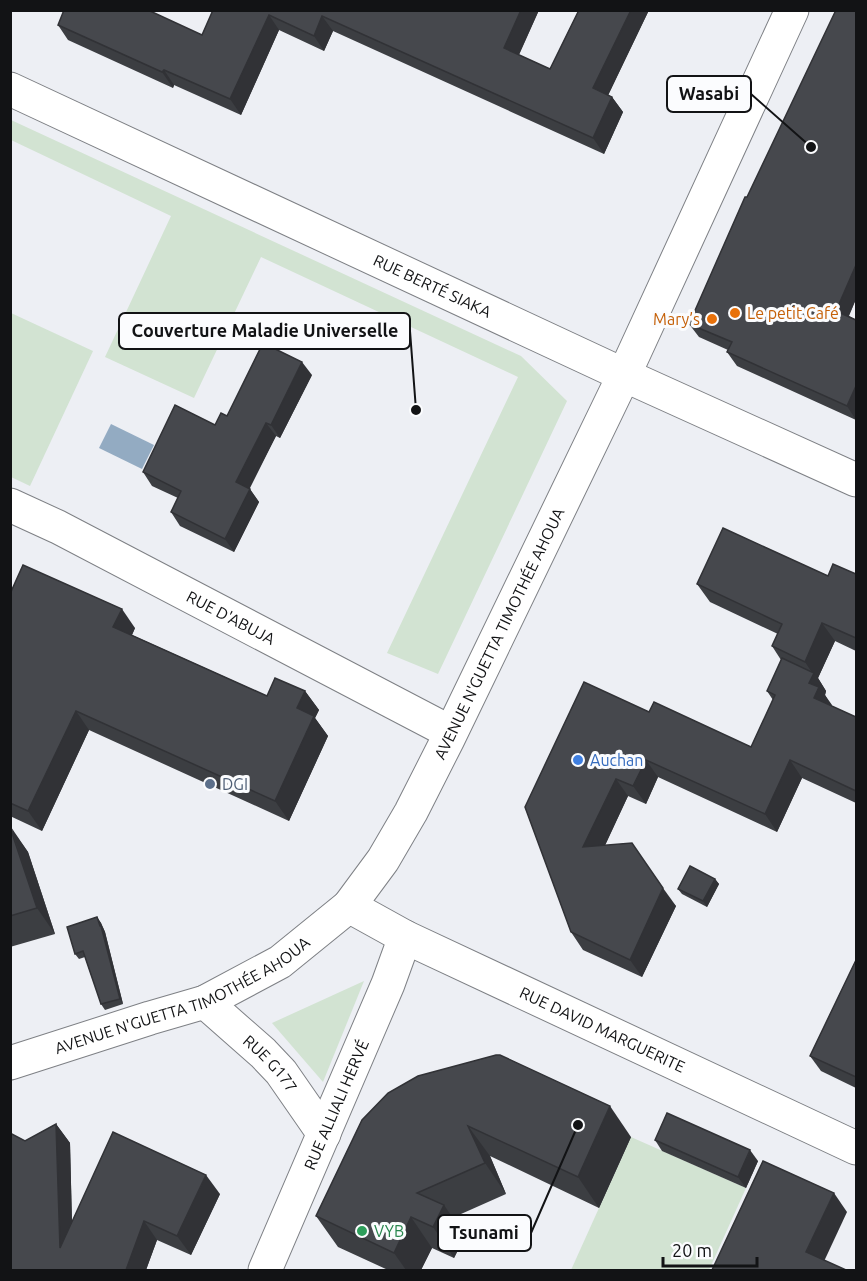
<svg xmlns="http://www.w3.org/2000/svg" width="867" height="1281" font-family="Ubuntu,sans-serif">
  <style>
    .green { fill: #d2e3d2 }
    .water { fill: #93abc2 }
    .lines { fill: none; stroke-linecap: round; stroke-linejoin: round }
    .street-casing { stroke: #7e8085; stroke-width: 35 }
    .secondary-casing { stroke: #7e8085; stroke-width: 35 }
    .street { stroke: #fff; stroke-width: 33 }
    .secondary { stroke: #fff; stroke-width: 33 }
    .wall { fill: #3c3e42 }
    .shaded-wall { fill: #313236 }
    .building { fill: #46484d; stroke: #313236; stroke-width: 1.5 }
    .food-dot { fill: #e8710a; stroke: #fbfcfe; stroke-width: 2 }
    .shop-dot { fill: #3f7fe0; stroke: #fbfcfe; stroke-width: 2 }
    .service-dot { fill: #5c6f8a; stroke: #fbfcfe; stroke-width: 2 }
    .leisure-dot { fill: #2e9e5b; stroke: #fbfcfe; stroke-width: 2 }
    .labels { text-anchor: middle; dominant-baseline: central; stroke-width: 6; stroke-linejoin: round; paint-order: stroke }
    .street-label { font-size: 16px; fill: #121315; stroke: #fbfcfe }
    .food-label { font-size: 16px; fill: #c56008; stroke: #fbfcfe; text-anchor: start }
    .shop-label { font-size: 16px; fill: #366cbe; stroke: #fbfcfe; text-anchor: start }
    .service-label { font-size: 16px; fill: #4e5e75; stroke: #fbfcfe; text-anchor: start }
    .leisure-label { font-size: 16px; fill: #27864d; stroke: #fbfcfe; text-anchor: start }
    .leader { fill: none; stroke: #121315; stroke-width: 2 }
    .callout-dot { fill: #121315; stroke: #fbfcfe; stroke-width: 2 }
    .callout { fill: #fbfcfe; stroke: #121315; stroke-width: 2 }
    .callout-label { font-size: 18px; text-anchor: middle; font-weight: bold; fill: #121315 }
  </style>
  <rect width="100%" height="100%" fill="#edeff4"/>
  <g class="green">
    <path d="M11 120 521 356 567 401 438 674 387 653 518 377 261 257 194 398 105 357 171 216 11 140Z"/>
    <path d="M11 313 93 351 30 486 11 477Z"/>
    <path d="M364 981 323 1082 272 1023Z"/>
    <path d="M631 1137 746 1188 709 1270H571Z"/>
  </g>
  <path class="water" d="M111 424 154 445 142 469 99 448Z"/>
  <g class="lines">
    <defs>
      <g id="street">
        <path id="s1" d="M10 89 624 375 856 480"/>
        <path id="s2" d="M10 505 58 527 450 732"/>
        <path id="s3" d="M349 906 405 937 856 1148"/>
        <path id="s4" d="M205 1002 263 1053 281 1072 324 1134"/>
        <path id="s5" d="M265 1270 388 984 405 937"/>
      </g>
      <g id="secondary">
        <path id="s6" d="M10 1063 150 1018 205 1002 280 962 349 906 383 860 411 812 448 739 624 375 792 10"/>
      </g>
    </defs>
    <use href="#street" class="street-casing"/>
    <use href="#secondary" class="secondary-casing"/>
    <use href="#street" class="street"/>
    <use href="#secondary" class="secondary"/>
  </g>
  <g class="wall">
    <path d="M213 10H539L519 55 550 69 579 10H649L608 95 612 97 623 112 604 154 333 31 324 51 279 30 241 115 174 85 173 88 68 40 58 25 202 35Z"/>
    <path d="M856 10V299L849 316 856 320V420L737 366 727 352 728 350 699 337 689 324 747 197Z"/>
    <path d="M312 375 280 438 276 436 249 488 259 502 234 552 180 526 171 512 178 498 152 486 143 472 215 425Z"/>
    <path d="M856 574V651L835 641 818 678 826 691 825 695 831 706 856 717V803L802 778 777 832 658 777 646 804 628 796 605 845 676 906 642 977 583 950 571 932 525 807 649 712 751 747 773 700 767 691 781 660 772 646 778 634 710 602 697 584Z"/>
    <path d="M10 594 135 628 132 635 267 696 305 691 319 710 315 718 328 736 289 821 89 730 42 831 10 816Z"/>
    <path d="M10 827 28 852 55 934 10 947Z"/>
    <path d="M715 879 719 884 707 907 682 894 678 889Z"/>
    <path d="M97 917 101 923 105 932 123 1004 105 1010 101 1004 85 957 79 959 75 954Z"/>
    <path d="M856 960V1088L821 1071 810 1056Z"/>
    <path d="M362 1120 631 1137 599 1208 490 1156 506 1194 452 1218 465 1236 454 1258 432 1248 421 1270H388L338 1247 316 1216Z"/>
    <path d="M56 1124 70 1143 72 1221 220 1194 191 1255 157 1240 146 1270H10L25 1141Z"/>
    <path d="M655 1140 758 1161 746 1188 662 1151Z"/>
  </g>
  <g class="shaded-wall">
    <path d="M521 10H539L515 63 504 48Z"/>
    <path d="M631 10H649L604 104 593 88Z"/>
    <path d="M269 15 279 30 241 115 230 99Z"/>
    <path d="M322 16 333 31 324 51 314 36Z"/>
    <path d="M164 70 174 85 173 88 162 72Z"/>
    <path d="M612 97 623 112 604 154 593 138Z"/>
    <path d="M856 265V299L845 324 836 311Z"/>
    <path d="M302 362 312 375 280 438 271 425Z"/>
    <path d="M856 386V420L847 406Z"/>
    <path d="M266 423 276 436 246 496 236 482Z"/>
    <path d="M250 489 259 502 234 552 225 539Z"/>
    <path d="M122 609 135 628 127 646 113 627Z"/>
    <path d="M822 623 835 641 818 678 826 691 825 695 832 705 827 716 814 698 809 683 813 674 805 662Z"/>
    <path d="M305 691 319 710 315 718 328 736 289 821 275 801 297 708Z"/>
    <path d="M76 711 89 730 42 831 28 811Z"/>
    <path d="M646 760 658 777 646 804 633 786Z"/>
    <path d="M790 760 802 778 777 832 765 814Z"/>
    <path d="M616 779 628 796 596 865 583 847Z"/>
    <path d="M11 827 28 852 55 934 37 908Z"/>
    <path d="M715 879 719 884 707 907 703 901Z"/>
    <path d="M663 888 676 906 642 977 630 960Z"/>
    <path d="M97 917 101 923 105 932 123 1004 120 999Z"/>
    <path d="M610 1106 631 1137 599 1208 578 1177Z"/>
    <path d="M56 1124 70 1143 73 1267 60 1248Z"/>
    <path d="M468 1126 490 1156 506 1194 485 1163Z"/>
    <path d="M750 1150 758 1161 746 1188 738 1177Z"/>
    <path d="M206 1175 220 1194 191 1255 177 1236Z"/>
    <path d="M834 1193 847 1212 820 1270 806 1252Z"/>
    <path d="M444 1205 465 1236 454 1258 433 1227Z"/>
    <path d="M411 1217 432 1248 421 1270H406L394 1253Z"/>
    <path d="M144 1221 157 1240 146 1270H126Z"/>
  </g>
  <g class="building">
    <path d="M64 10H148L202 35 213 10H521L504 48 550 69 579 10H631L593 88 612 97 593 138 322 16 314 36 269 15 230 99 164 70 162 72 58 25Z"/>
    <path d="M836 10H856V265L836 311 856 320V386L847 406 727 352 732 342 689 324 745 197H747Z"/>
    <path d="M263 343 302 362 271 425 266 423 236 482 250 489 225 539 171 512 181 491 143 472 175 405 215 425 221 413 227 416Z"/>
    <path d="M723 528 828 576 833 564 856 574V638L822 623 805 662 772 646 782 624 697 584Z"/>
    <path d="M23 565 122 609 113 627 267 696 275 678 305 691 297 708 314 716 275 801 76 711 28 811 10 803V594Z"/>
    <path d="M782 658 814 673 809 683 819 687 814 698 856 717V791L790 760 765 814 646 760 633 786 616 779 583 847 632 843 663 888 630 960 571 932 525 807 584 682 649 712 654 702 751 747 775 695 767 691Z"/>
    <path d="M10 827 37 908 10 916Z"/>
    <path d="M690 866 715 879 703 901 678 889Z"/>
    <path d="M97 917 100 926H101L120 999 101 1004 83 951 75 954 67 927Z"/>
    <path d="M856 960V1077L810 1056Z"/>
    <path d="M496 1055H500L610 1106 578 1177 468 1126 485 1163 417 1193 444 1205 433 1227 411 1217 394 1253 316 1216 362 1120 388 1093 418 1076Z"/>
    <path d="M667 1113 750 1150 738 1177 655 1140Z"/>
    <path d="M56 1124 60 1248 113 1132 206 1175 177 1236 144 1221 126 1270H10V1133L25 1141Z"/>
    <path d="M763 1161 834 1193 806 1252 846 1270H712Z"/>
  </g>
  <g class="food-dot">
    <circle cx="735" cy="313" r="6"/>
    <circle cx="712" cy="319" r="6"/>
  </g>
  <circle class="shop-dot" cx="578" cy="760" r="6"/>
  <circle class="service-dot" cx="210" cy="784" r="6"/>
  <circle class="leisure-dot" cx="362" cy="1231" r="6"/>
  <g class="labels">
    <g class="street-label">
      <text stroke="none"><textPath href="#s1" startOffset="466">RUE BERTÉ SIAKA</textPath></text>
      <text stroke="none"><textPath href="#s2" startOffset="248">RUE D'ABUJA</textPath></text>
      <text stroke="none"><textPath href="#s6" startOffset="690">AVENUE N'GUETTA TIMOTHÉE AHOUA</textPath></text>
      <text stroke="none"><textPath href="#s6" startOffset="186">AVENUE N'GUETTA TIMOTHÉE AHOUA</textPath></text>
      <text stroke="none"><textPath href="#s3" startOffset="282">RUE DAVID MARGUERITE</textPath></text>
      <text stroke="none"><textPath href="#s4" startOffset="90">RUE G177</textPath></text>
      <text stroke="none"><textPath href="#s5" startOffset="180">RUE ALLIALI HERVÉ</textPath></text>
    </g>
    <g class="food-label">
      <text x="747" y="313">Le petit Café</text>
      <text x="700" y="319" text-anchor="end">Mary’s</text>
    </g>
    <g class="shop-label">
      <text x="590" y="760">Auchan</text>
    </g>
    <g class="service-label">
      <text x="222" y="784">DGI</text>
    </g>
    <g class="leisure-label">
      <text x="374" y="1231">VYB</text>
    </g>
  </g>
  <path class="leader" d="M811 147L751 94M416 410L410 331M578 1125L531 1233"/>
  <g class="callout-dot">
    <circle cx="811" cy="147" r="6"/>
    <circle cx="416" cy="410" r="6"/>
    <circle cx="578" cy="1125" r="6"/>
  </g>
  <g class="callout">
    <rect x="667" y="76" width="84" height="36" rx="6"/>
    <rect x="119" y="313" width="291" height="36" rx="6"/>
    <rect x="438" y="1215" width="93" height="36" rx="6"/>
  </g>
  <g class="callout-label">
    <text x="709" y="100">Wasabi</text>
    <text x="265" y="337">Couverture Maladie Universelle</text>
    <text x="484" y="1239">Tsunami</text>
  </g>
  <rect width="867" height="1281" fill="none" stroke="#121315" stroke-width="24"/>
  <path d="M663 1257v9h94v-9" fill="none" stroke="#121315" stroke-width="3"/>
  <text x="672" y="1257" font-size="18" fill="#121315" stroke="#fbfcfe" stroke-width="4.5" paint-order="stroke">20 m</text>
</svg>
